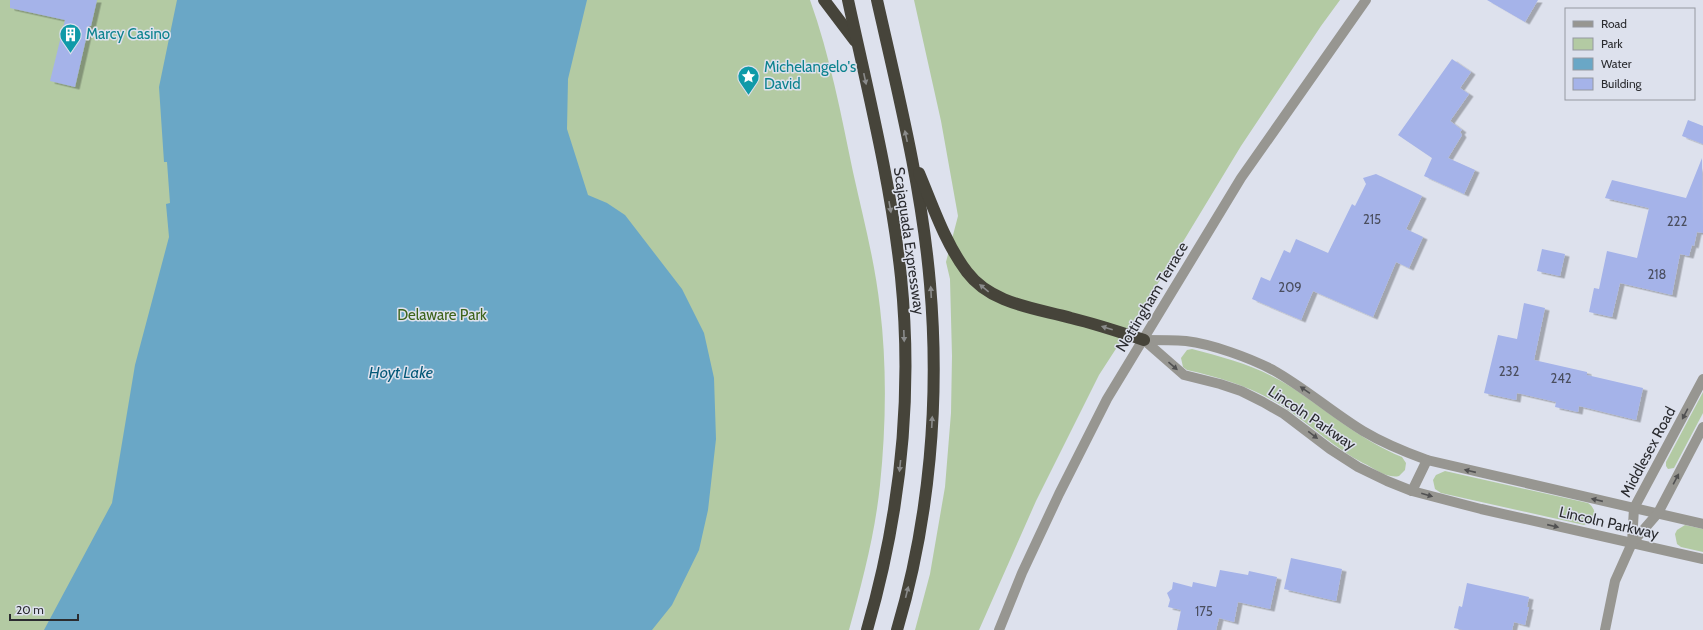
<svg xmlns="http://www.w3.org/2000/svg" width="1703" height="630" font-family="Cabin,sans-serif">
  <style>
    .green { fill: #b3caa3 }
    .water { fill: #6aa7c6 }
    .building { fill: #a5b3e9; filter: url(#shadow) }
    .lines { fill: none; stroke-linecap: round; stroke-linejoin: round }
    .street { stroke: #979691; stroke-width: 10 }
    .highway { stroke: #46443a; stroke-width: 12 }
    .oneway { fill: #8a8b8b }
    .oneway2 { fill: #515152 }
    .labels { text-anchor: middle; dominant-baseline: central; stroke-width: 3; stroke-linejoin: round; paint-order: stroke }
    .number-label { font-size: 13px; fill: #4a4e5e }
    .culture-label { font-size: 15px; fill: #0d838f; stroke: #dde1ed; text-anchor: start }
    .street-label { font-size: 15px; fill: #2b2c30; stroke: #dde1ed }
    .park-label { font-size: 15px; fill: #3e641c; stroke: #dde1ed }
    .water-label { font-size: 16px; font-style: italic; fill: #045878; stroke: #dde1ed }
  </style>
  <defs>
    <filter id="shadow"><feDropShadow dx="4.5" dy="2.5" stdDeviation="0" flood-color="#0004"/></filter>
  </defs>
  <rect width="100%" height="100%" fill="#dde1ed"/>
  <g class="green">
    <path d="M0 0H810C830 56 841 114 853 172 863 217 875 262 880 308 887 366 886 427 880 485 875 534 862 583 849 630H0Z"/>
    <path d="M914 0H1340L1321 26 1241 146 1152 293 1099 375 1036 501 979 630H915L930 574 945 487 951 413 952 356 950 279 946 262 958 216 941 121Z"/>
    <path d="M1192 349C1227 358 1260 367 1291 387 1328 411 1360 440 1402 457L1406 463 1405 470 1399 476C1387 479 1374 468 1363 463 1336 449 1313 427 1288 410 1258 389 1223 378 1187 370L1183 367 1181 358 1187 350Z"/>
    <path d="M1703 392V413L1674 468 1668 469 1666 466V462Z"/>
    <path d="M1445 471 1588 503C1598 510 1596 521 1584 525L1441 493 1435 489 1433 480 1436 475Z"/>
    <path d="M1685 525 1703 529V552L1681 547 1677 544 1675 534 1677 530Z"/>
  </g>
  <path class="water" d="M177 0H587L568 79 567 129 588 195 607 203 625 215 682 289 704 333 714 378 716 439 708 510 699 550 672 605 652 630H44L112 503 135 365 169 237 166 204 170 203 167 162H164L159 87Z"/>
  <g class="building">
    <path d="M10 0H97L91 26H89L75 87 50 81 65 20 10 8Z"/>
    <path d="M1487 0H1538L1525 22Z"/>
    <path d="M1452 59 1471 72 1460 88 1469 94 1450 121 1462 130 1460 132 1462 135 1448 158 1475 170 1464 194 1424 176 1432 158 1398 135Z"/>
    <path d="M1688 120 1703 126V144L1682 136Z"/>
    <path d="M1702 158 1703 233 1697 232 1694 246 1692 245 1689 256 1680 254 1672 295 1620 283 1612 317 1589 312 1594 288 1599 289 1607 251 1637 258 1649 208 1605 198 1612 180 1686 198Z"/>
    <path d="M1376 174 1422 196 1406 229 1423 237 1409 268 1396 262 1373 317 1313 291 1301 320 1252 299 1261 277 1270 281 1284 250 1290 253 1296 239 1328 253 1352 204 1355 206 1366 184 1363 178Z"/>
    <path d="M1542 249 1565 254 1560 276 1537 271Z"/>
    <path d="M1524 303 1545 308 1534 360 1587 372V375L1643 388 1636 420 1579 406 1578 412 1555 407 1556 402 1517 393 1516 400 1484 393 1498 335 1517 339Z"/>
    <path d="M1291 558 1342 569 1336 601 1284 589Z"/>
    <path d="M1220 570 1248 575 1249 571 1277 577 1270 609 1238 602 1234 622 1219 618 1216 630H1177L1181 610 1168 607 1170 600 1167 593 1172 589 1173 582 1192 587 1193 582 1216 587Z"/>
    <path d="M1467 583 1529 597 1527 607H1529L1525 625 1514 622 1512 630H1463L1454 628 1459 606 1462 607Z"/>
  </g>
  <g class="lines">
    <g class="street">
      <path d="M1144 340 1184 375 1220 384 1241 391 1263 402 1284 414 1330 449 1358 467 1387 481 1412 491 1481 509 1703 559"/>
      <path d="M1144 340C1158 340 1172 340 1186 341 1212 344 1250 358 1273 370 1305 388 1332 412 1363 431 1383 443 1405 452 1427 460L1703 524"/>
      <path d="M1412 491 1427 460"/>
      <path d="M1632 543 1634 508 1703 379"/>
      <path d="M999 630 1022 573 1059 494 1107 399 1241 178 1366 0"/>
      <path d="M1605 630 1615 581 1632 543 1658 513 1703 427"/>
    </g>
    <g class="highway">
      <path d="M824 0 855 41"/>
      <path d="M848 0C868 92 891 184 901 277 913 396 900 516 867 630"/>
      <path d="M877 0C898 93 922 188 930 284 940 399 930 519 897 630"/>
      <path d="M919 173C933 206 945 243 967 272 991 304 1035 308 1071 318 1096 324 1120 332 1144 340"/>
    </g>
  </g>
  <defs><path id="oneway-solid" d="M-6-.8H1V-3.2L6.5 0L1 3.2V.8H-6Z"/></defs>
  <g class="oneway">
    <use href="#oneway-solid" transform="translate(865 79) rotate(78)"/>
    <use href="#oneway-solid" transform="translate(906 136) rotate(-102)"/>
    <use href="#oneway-solid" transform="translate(890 207) rotate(80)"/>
    <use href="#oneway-solid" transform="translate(984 288) rotate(-141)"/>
    <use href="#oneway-solid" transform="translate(931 292) rotate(-93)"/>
    <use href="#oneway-solid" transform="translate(1107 328) rotate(-163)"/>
    <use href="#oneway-solid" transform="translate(904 336) rotate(88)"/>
    <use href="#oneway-solid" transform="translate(932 422) rotate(-87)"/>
    <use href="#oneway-solid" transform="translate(900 466) rotate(96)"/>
    <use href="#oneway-solid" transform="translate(907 592) rotate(-76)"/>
  </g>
  <g class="oneway2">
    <use href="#oneway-solid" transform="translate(1173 366) rotate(41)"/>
    <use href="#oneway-solid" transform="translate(1305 390) rotate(-146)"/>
    <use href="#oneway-solid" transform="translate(1685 414) rotate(118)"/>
    <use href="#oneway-solid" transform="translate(1313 435) rotate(37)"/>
    <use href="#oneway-solid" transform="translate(1470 471) rotate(-167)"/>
    <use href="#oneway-solid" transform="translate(1676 479) rotate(-62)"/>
    <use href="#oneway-solid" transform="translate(1427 495) rotate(16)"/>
    <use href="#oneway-solid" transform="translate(1597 500) rotate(-167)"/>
    <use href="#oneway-solid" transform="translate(1553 526) rotate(13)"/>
  </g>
  <defs>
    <symbol id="building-pin" viewBox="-11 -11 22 30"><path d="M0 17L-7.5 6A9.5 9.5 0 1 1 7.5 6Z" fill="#0f9aa8" stroke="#dde1ed"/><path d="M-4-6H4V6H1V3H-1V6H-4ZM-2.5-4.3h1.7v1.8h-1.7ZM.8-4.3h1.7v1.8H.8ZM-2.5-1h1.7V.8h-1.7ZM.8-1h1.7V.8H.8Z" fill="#fff"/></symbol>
    <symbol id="sight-pin" viewBox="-11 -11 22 30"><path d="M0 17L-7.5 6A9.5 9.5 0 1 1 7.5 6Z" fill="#0f9aa8" stroke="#dde1ed"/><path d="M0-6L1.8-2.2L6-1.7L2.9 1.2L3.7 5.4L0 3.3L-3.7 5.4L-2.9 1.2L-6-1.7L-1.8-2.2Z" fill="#fff"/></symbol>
  </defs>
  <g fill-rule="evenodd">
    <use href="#building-pin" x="58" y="22" width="25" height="34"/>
    <use href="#sight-pin" x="736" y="64" width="25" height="34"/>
  </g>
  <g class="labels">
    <g class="number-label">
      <text x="1372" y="219">215</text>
      <text x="1677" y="221">222</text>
      <text x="1657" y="274">218</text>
      <text x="1290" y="287">209</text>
      <text x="1509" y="371">232</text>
      <text x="1561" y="378">242</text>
      <text x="1204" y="611">175</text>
    </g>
    <g class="culture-label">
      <text x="86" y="34">Marcy Casino</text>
      <text x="764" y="67">Michelangelo's<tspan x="764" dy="17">David</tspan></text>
    </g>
    <g class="street-label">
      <text transform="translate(909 241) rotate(82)">Scajaquada Expressway</text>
      <text transform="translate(1152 297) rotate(-59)">Nottingham Terrace</text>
      <text transform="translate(1312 418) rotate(34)">Lincoln Parkway</text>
      <text transform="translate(1648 452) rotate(-62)">Middlesex Road</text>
      <text transform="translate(1609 523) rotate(13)">Lincoln Parkway</text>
    </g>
    <g class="park-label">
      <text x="442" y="315">Delaware Park</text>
    </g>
    <g class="water-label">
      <text x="401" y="372">Hoyt Lake</text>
    </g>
  </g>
  <rect x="1565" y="8" width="130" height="92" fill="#dde1ed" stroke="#9699a1"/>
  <rect x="1573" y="21" width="20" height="6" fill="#979691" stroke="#9699a1"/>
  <text x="1601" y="28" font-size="12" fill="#2b2c30">Road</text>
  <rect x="1573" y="38" width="20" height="12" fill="#b3caa3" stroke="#9699a1"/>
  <text x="1601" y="48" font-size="12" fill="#2b2c30">Park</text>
  <rect x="1573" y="58" width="20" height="12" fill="#6aa7c6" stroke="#9699a1"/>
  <text x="1601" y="68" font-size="12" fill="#2b2c30">Water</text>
  <rect x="1573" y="78" width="20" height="12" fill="#a5b3e9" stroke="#9699a1"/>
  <text x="1601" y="88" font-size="12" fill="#2b2c30">Building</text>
  <path d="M10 614v6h68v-6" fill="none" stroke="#2b2c30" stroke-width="2"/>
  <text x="16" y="614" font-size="12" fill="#2b2c30" stroke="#dde1ed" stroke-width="3" paint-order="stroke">20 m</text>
</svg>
